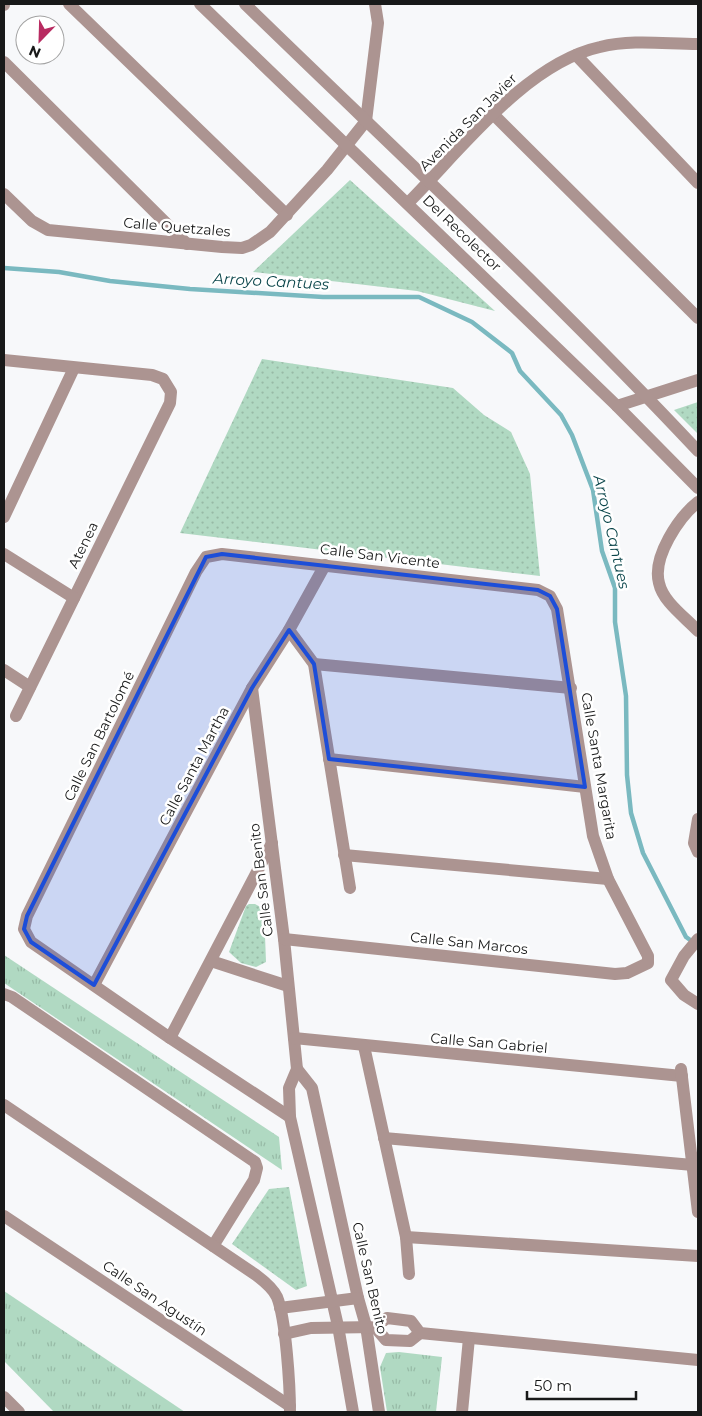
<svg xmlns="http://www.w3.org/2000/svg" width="702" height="1416" font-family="Montserrat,sans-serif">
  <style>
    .grass { fill: url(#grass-tufts) }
    .park { fill: url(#park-dots) }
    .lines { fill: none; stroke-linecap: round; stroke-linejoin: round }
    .stream { stroke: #7ab9c0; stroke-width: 4.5 }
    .minor { stroke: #ac9491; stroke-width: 12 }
    .tertiary { stroke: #ac9491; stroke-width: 12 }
    .marked { fill: #1d4ed8; fill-opacity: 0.2; stroke: #1d4ed8; stroke-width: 4; stroke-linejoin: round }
    .labels { text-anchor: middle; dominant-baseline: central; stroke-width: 5; stroke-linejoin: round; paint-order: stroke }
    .street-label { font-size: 14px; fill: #181919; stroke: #fff }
    .water-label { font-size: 15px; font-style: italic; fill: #0b464b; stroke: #fff }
  </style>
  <defs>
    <pattern id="grass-tufts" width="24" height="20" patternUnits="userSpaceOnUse" patternTransform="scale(1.25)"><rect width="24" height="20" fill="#b0d9c2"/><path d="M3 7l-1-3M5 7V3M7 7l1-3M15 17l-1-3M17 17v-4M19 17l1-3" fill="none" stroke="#97baa6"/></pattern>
    <pattern id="park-dots" width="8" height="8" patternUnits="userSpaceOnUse" patternTransform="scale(1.25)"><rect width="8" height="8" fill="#b0d9c2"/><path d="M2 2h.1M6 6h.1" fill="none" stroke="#97baa6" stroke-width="1.8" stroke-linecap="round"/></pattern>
  </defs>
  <rect width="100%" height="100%" fill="#f7f8fa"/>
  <g class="grass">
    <path d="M4 955 279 1137 282 1170 4 983Z"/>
    <path d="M4 1291 185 1412H54L4 1361Z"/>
    <path d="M399 1352 442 1357 436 1412H387L380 1367 386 1353Z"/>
  </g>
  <g class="park">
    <path d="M350 180 495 311 417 291 253 272Z"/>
    <path d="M262 359 453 388 484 415 511 432 530 474 540 576 180 533Z"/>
    <path d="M698 402V434L674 410Z"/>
    <path d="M249 904H255L264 909 266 962 256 967 241 963 229 952 246 906Z"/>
    <path d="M289 1187 307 1286 296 1290 232 1244 269 1189Z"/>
  </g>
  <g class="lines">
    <path class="stream" d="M4 268 59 272 110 281 190 289 323 297H419L472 322 512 353 520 371 561 415 572 435 593 490 602 551 615 588V622L626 696 627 775 631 813 643 853 686 937 693 942"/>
    <g class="minor">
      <path d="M69 4 287 215"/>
      <path d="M4 5V4"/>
      <path d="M576 55 698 183"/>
      <path d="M4 62 187 244"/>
      <path d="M494 115 698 318"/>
      <path d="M4 194 32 221 48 230 222 247 242 248 251 245 270 232 327 170 366 121 378 23 375 4"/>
      <path d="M408 203C460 151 526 63 600 47 633 39 665 44 698 44"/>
      <path d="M4 360 152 375 163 379 171 392 170 403 16 716"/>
      <path d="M617 406 698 380"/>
      <path d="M698 502C679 517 652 557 659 583 663 602 685 617 698 631"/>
      <path d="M4 517 74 368"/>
      <path d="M4 554 74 598"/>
      <path d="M289 630 314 664 350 888"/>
      <path d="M314 664 571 688"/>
      <path d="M4 670 30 687"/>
      <path d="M252 688 284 939 297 1069 289 1088 290 1117 338 1326 353 1412"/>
      <path d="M329 759 585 787"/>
      <path d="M698 819 694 843 698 852"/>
      <path d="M344 855 608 879"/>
      <path d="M284 939 615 974 627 973 648 963V956L608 879 593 836 557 609 550 596 538 590 222 554 206 557 196 572 27 916 24 929 31 942 170 1038 290 1117"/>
      <path d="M698 939 684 956 671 980 684 995 698 1004"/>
      <path d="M211 961 288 986"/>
      <path d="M94 985 252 688 289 630 325 565"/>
      <path d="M4 994 12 997 255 1162 257 1168 254 1180 213 1246"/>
      <path d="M170 1038 272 843"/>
      <path d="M294 1038 682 1076"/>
      <path d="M364 1046 406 1237 409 1274"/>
      <path d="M297 1069 312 1088 358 1298 366 1326 379 1412"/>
      <path d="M681 1069 698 1212"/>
      <path d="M4 1105 256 1275C264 1281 273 1288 277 1297 286 1319 290 1387 290 1412"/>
      <path d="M384 1138 693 1165"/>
      <path d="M4 1216 290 1406"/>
      <path d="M406 1237 698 1256"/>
      <path d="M280 1308 358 1298"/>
      <path d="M375 1327 386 1340 410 1341 420 1333"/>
      <path d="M284 1334 311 1328 375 1327 387 1318 411 1321 420 1333 698 1360"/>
      <path d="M4 1397 19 1412"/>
      <path d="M462 1412 469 1338"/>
    </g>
    <g class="tertiary">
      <path d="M200 4 617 406 698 488"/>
      <path d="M245 4C397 152 553 296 698 451"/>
    </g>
  </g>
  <path class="marked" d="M222 554 538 590 550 596 557 609 585 787 329 759 314 664 289 630 252 688 94 985 31 942 24 929 27 916 206 557Z"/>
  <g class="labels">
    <g class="street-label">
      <text transform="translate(468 122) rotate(-45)">Avenida San Javier</text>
      <text transform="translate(177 227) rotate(5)">Calle Quetzales</text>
      <text transform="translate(462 233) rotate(44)">Del Recolector</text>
      <text transform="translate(83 545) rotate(-64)">Atenea</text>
      <text transform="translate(380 556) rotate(7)">Calle San Vicente</text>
      <text transform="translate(99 736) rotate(-64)">Calle San Bartolomé</text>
      <text transform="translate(194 766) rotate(-62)">Calle Santa Martha</text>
      <text transform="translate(599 766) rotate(80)">Calle Santa Margarita</text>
      <text transform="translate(261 880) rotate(-97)">Calle San Benito</text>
      <text transform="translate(469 943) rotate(6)">Calle San Marcos</text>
      <text transform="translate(489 1043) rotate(5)">Calle San Gabriel</text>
      <text transform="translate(370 1278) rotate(77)">Calle San Benito</text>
      <text transform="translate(155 1298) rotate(34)">Calle San Agustín</text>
    </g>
    <g class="water-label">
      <text transform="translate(271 281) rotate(3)">Arroyo Cantues</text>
      <text transform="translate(612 532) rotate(77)">Arroyo Cantues</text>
    </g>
  </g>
  <rect width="702" height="1416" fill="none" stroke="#181919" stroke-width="10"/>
  <g transform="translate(40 40) rotate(203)"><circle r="24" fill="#ffffff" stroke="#a3a3a3"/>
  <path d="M0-4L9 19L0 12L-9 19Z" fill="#b82b61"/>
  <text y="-8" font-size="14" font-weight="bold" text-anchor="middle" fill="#181919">N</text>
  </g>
  <path d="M527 1391v8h109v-8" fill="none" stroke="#181919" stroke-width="2.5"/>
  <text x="534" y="1391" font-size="15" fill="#181919" stroke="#ffffff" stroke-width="4" paint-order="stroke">50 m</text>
</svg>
